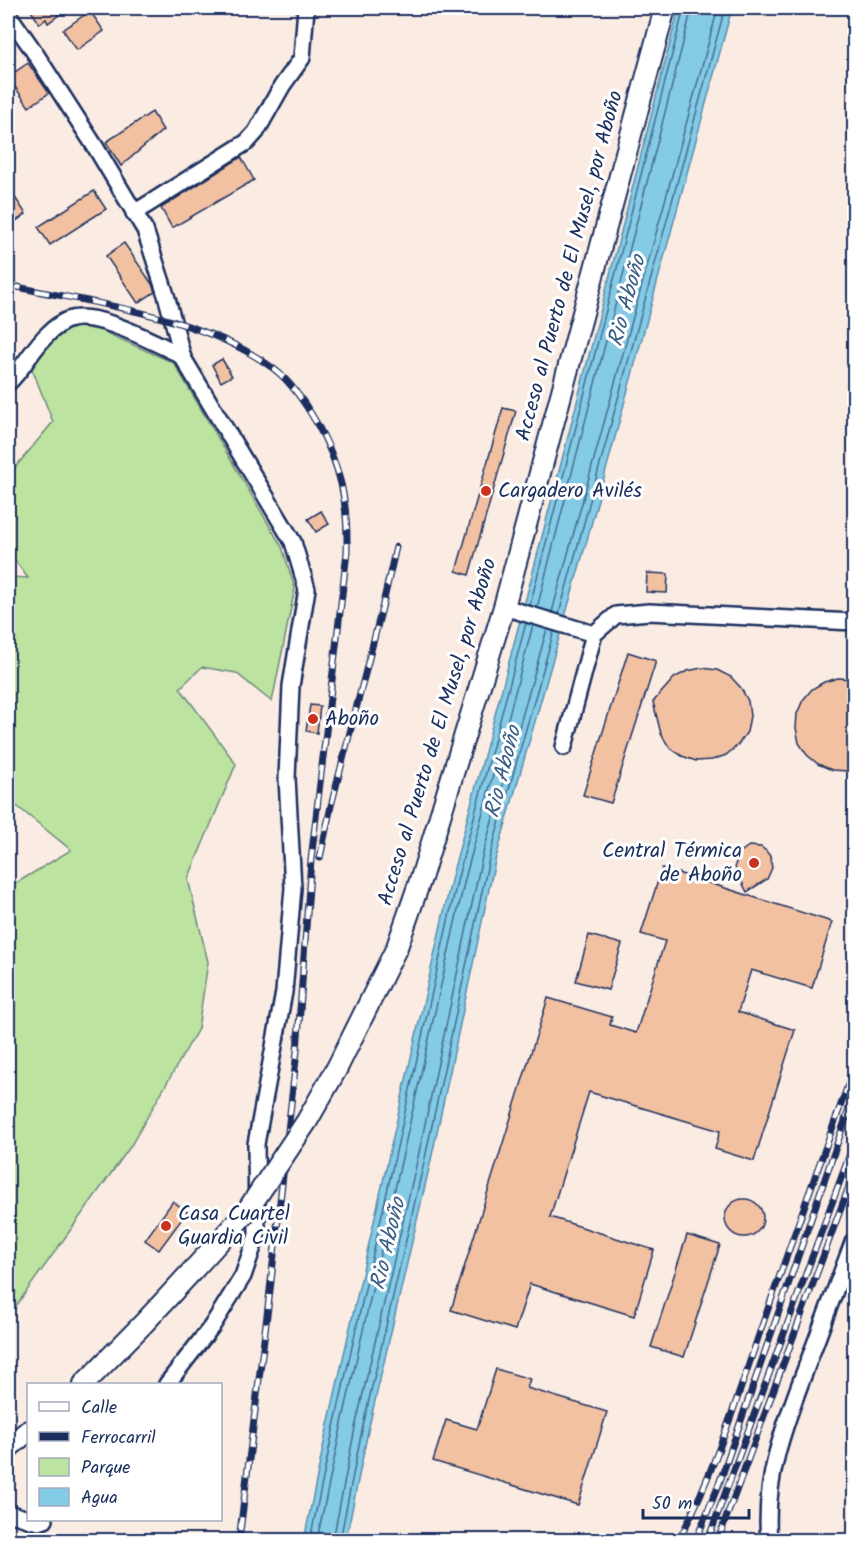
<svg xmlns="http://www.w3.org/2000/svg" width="862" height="1548" font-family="Kalam,sans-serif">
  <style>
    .green { fill: #bce39f; stroke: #6c897e; stroke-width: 1.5 }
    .water { fill: #84cbe5; stroke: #5a8daf; stroke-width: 1.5 }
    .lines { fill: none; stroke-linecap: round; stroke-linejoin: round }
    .shore { stroke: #456d94; stroke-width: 1.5 }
    .building { fill: #f2c1a2; stroke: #1b2f5e; stroke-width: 1.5 }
    .minor-casing { stroke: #1b2f5e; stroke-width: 20 }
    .tertiary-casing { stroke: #1b2f5e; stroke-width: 24 }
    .minor { stroke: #fff; stroke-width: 15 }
    .tertiary { stroke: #fff; stroke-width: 20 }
    .rail-casing { stroke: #1b2f5e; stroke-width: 7 }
    .rail { stroke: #fff; stroke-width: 4.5; stroke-dasharray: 14; stroke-linecap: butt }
    .tertiary-bridge-casing { stroke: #1b2f5e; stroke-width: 24; stroke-linecap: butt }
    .tertiary-bridge { stroke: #fff; stroke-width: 20 }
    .poi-dot { fill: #c8321e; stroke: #fff; stroke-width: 2 }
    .labels { text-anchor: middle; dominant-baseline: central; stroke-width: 6; stroke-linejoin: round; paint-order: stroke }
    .street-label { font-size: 21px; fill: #1b2f5e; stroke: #fff }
    .poi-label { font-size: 21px; fill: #1b2f5e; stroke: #fff; text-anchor: start }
    .water-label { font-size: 22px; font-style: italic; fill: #3a5e86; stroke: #fff }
  </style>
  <rect width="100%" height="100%" fill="#fbece3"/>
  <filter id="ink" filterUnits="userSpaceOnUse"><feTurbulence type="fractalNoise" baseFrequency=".0167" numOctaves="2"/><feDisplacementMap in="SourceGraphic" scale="12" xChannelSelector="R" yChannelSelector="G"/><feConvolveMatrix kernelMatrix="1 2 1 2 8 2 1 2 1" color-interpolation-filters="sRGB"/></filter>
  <g filter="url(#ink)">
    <path class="green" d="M72 325 91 326 174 363 282 547 295 588 272 702 236 673 202 667 180 688 236 764 188 879 208 962 198 1029 130 1147 8 1317V888L71 850 13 803 8 805V577L28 578 8 551V476L53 422 31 366 52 337Z"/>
    <path class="water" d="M679 8H732L587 540 495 861 431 1160 368 1431 346 1540H304L325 1438 452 876 530 583Z"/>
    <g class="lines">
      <g class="shore">
        <path d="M530 605 684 8"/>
        <path d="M537 608 692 8"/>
        <path d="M552 612 718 8"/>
        <path d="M559 614 725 8"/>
        <path d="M310 1540 331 1440 458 877 526 623"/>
        <path d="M317 1540 338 1441 465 879 533 625"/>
        <path d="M333 1540 355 1428 418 1157 482 857 547 629"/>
        <path d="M340 1540 362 1430 425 1158 489 859 554 631"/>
      </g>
    </g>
    <g class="building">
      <path d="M29 8H64L57 12 59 15 48 23 46 19 40 24Z"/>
      <path d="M90 11 104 31 77 50 63 30Z"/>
      <path d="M28 63 49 93 29 107 8 77Z"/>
      <path d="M152 112 163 130 121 166 106 142Z"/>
      <path d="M241 157 254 180 172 228 161 208Z"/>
      <path d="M8 187 26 214 12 224 8 218Z"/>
      <path d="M94 191 106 209 50 245 38 227Z"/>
      <path d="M124 243 152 284 155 292 138 303 106 256Z"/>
      <path d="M222 359 232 376 221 382 212 365Z"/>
      <path d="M503 408 516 411 469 575 456 571Z"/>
      <path d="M321 511 329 524 316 532 308 519Z"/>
      <path d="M647 573 668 574 667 593 646 592Z"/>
      <path d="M628 652 656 661 611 803 583 795Z"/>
      <path d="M702 668 717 670 731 677 741 688 748 701 750 716 747 732 738 745 726 755 712 760 696 761 682 756 669 747 661 734 653 702 674 678 687 671Z"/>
      <path d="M838 678 855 679V769L848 771 832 770 818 764 807 755 799 743 796 728 797 714 803 700 812 689 824 682Z"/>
      <path d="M310 705 320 706 317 733 306 731Z"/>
      <path d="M749 846 761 847 766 851 770 856 772 868 767 879 747 892 736 871 735 865 739 853Z"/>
      <path d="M662 868 832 922 812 988 751 970 738 1012 795 1030 754 1161 715 1149 720 1131 589 1092 550 1217 654 1250 634 1316 530 1284 515 1330 451 1310 548 998 612 1017 610 1025 636 1033 665 941 641 934Z"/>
      <path d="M589 935 622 944 608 990 576 981Z"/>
      <circle cx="744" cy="1218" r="19"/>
      <path d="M173 1201 187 1212 159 1250 145 1240Z"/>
      <path d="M687 1235 720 1245 684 1357 651 1347Z"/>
      <path d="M496 1369 530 1379 527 1388 607 1412 578 1505 433 1461 446 1420 477 1429Z"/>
    </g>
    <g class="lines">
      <defs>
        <g id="minor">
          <path d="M8 14 31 47 96 148 145 230 166 295 183 358 293 542 307 589 291 686 287 778 293 888 284 992 256 1144 257 1235 243 1276 212 1326 167 1384"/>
          <path d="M134 213 247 142 256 132 282 86 302 58 306 8"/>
          <path d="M8 383C24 368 33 347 49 333 53 329 62 322 68 320 95 310 151 341 177 353L183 358"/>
          <path d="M504 607 594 634"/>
          <path d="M564 747 594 634 616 615 649 612 854 622"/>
          <path d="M8 1513 28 1519"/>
          <path d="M30 1520 39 1522 45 1520"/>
          <path d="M769 1540C763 1475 787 1419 809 1360 824 1320 839 1280 854 1240"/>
        </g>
        <g id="tertiary">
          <path d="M422 875 504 607 665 8"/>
          <path d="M84 1384 144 1323 194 1269"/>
          <path d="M8 1448 28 1431"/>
        </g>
      </defs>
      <use href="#minor" class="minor-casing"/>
      <use href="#tertiary" class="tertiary-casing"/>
      <use href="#minor" class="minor"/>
      <use href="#tertiary" class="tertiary"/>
      <defs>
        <g id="rail">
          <path d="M8 285C94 304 202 315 274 369 291 382 305 403 316 422 341 466 348 502 347 552L311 860 297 1051 269 1299 239 1540"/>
          <path d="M320 858 331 806 382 608 396 547"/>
          <path d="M679 1540C714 1472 738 1396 763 1323 793 1238 823 1153 854 1069"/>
          <path d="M696 1540 720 1481 854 1095"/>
          <path d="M708 1540 854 1143"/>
          <path d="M718 1540 854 1173"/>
        </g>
      </defs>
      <use href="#rail" class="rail-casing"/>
      <use href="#rail" class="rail"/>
      <defs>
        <path id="tertiary-bridge" d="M194 1269 247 1211 307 1121 337 1068 397 947 422 875"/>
      </defs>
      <use href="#tertiary-bridge" class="tertiary-bridge-casing"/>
      <use href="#tertiary-bridge" class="tertiary-bridge"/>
    </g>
  </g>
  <g class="poi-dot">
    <circle cx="486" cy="491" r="6"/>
    <circle cx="313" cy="719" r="6"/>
    <circle cx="754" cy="863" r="6"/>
    <circle cx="166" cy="1226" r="6"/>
  </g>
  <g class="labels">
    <g class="street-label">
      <text transform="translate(570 266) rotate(-75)">Acceso al Puerto de El Musel, por Aboño</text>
      <text transform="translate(438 732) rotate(-73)">Acceso al Puerto de El Musel, por Aboño</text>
    </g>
    <g class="poi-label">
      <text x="498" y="491">Cargadero Avilés</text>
      <text x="325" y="719">Aboño</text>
      <text x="742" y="851" text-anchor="end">Central Térmica<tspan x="742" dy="24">de Aboño</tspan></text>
      <text x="178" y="1214">Casa Cuartel<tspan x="178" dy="24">Guardia Civil</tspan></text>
    </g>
    <g class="water-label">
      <text transform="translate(628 301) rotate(-75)">Rio Aboño</text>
      <text transform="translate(504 772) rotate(-76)">Rio Aboño</text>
      <text transform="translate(389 1244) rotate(-77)">Rio Aboño</text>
    </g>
  </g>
  <rect width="862" height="1548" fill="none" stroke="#fff" stroke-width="30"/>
  <rect x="15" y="15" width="832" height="1518" fill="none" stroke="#1b2f5e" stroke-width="2" filter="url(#ink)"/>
  <rect x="27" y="1383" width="195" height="138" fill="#ffffff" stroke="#a4acbf" stroke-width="1.5"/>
  <rect x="39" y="1402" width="30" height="9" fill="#ffffff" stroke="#a4acbf" stroke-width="1.5"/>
  <text x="81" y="1413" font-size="18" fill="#1b2f5e">Calle</text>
  <rect x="39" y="1432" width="30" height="9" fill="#1b2f5e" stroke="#a4acbf" stroke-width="1.5"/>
  <text x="81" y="1443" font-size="18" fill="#1b2f5e">Ferrocarril</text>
  <rect x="39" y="1458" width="30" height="18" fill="#bce39f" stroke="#a4acbf" stroke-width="1.5"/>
  <text x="81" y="1473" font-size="18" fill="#1b2f5e">Parque</text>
  <rect x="39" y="1488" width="30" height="18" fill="#84cbe5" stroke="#a4acbf" stroke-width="1.5"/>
  <text x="81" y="1503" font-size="18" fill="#1b2f5e">Agua</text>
  <path d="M643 1509v9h106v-9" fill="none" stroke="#1b2f5e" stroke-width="3"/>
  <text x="652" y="1509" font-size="18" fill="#1b2f5e" stroke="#ffffff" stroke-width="4.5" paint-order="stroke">50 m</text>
</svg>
